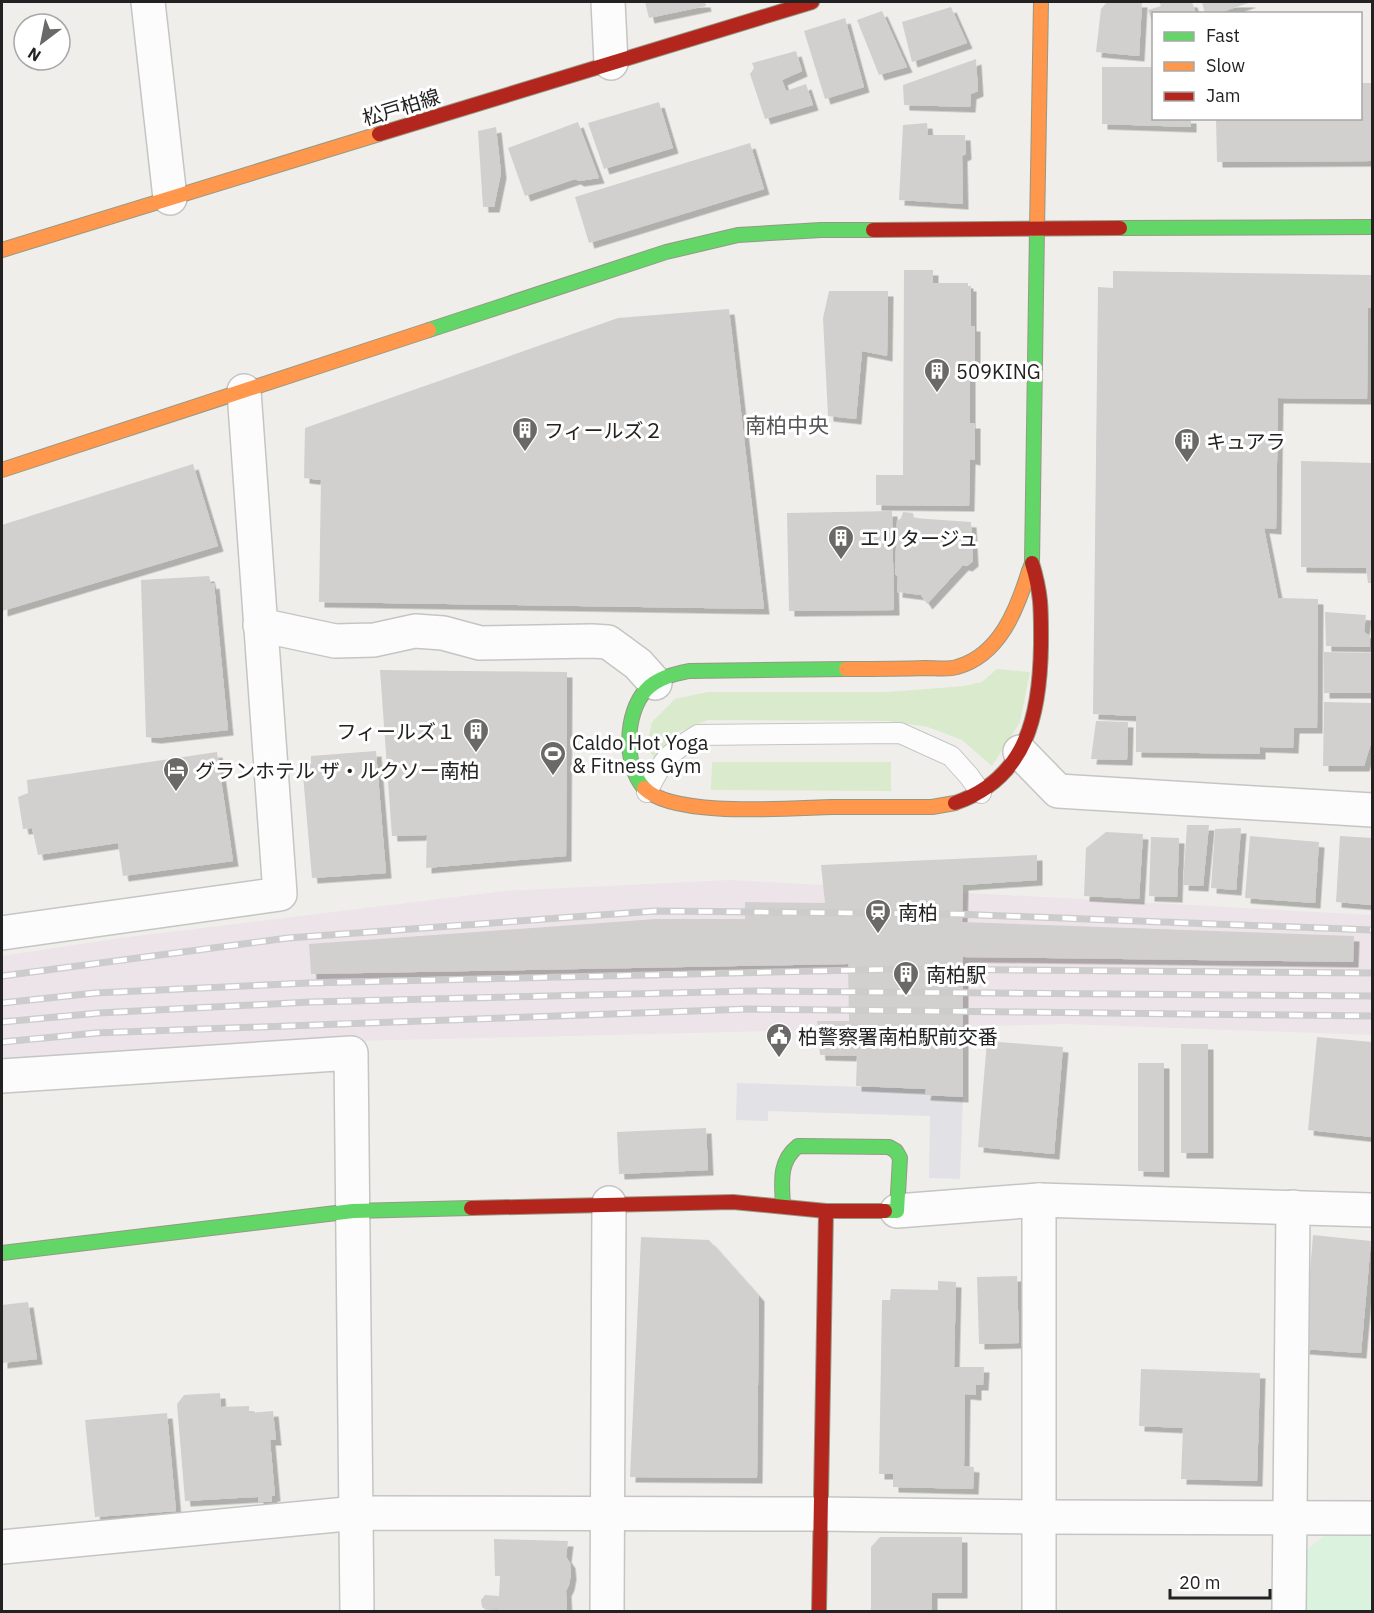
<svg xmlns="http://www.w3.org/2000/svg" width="1374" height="1613" font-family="'IBM Plex Sans','Noto Sans JP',sans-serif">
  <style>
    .industrial { fill: #ece4e8 }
    .grass { fill: #daeacd }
    .park { fill: #dbf2de }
    .plaza { fill: #e2e1e5 }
    .building { fill: #d2d0ce; filter: url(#shadow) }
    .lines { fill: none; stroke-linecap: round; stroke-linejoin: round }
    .lane-casing { stroke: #c5c5c3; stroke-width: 22 }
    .street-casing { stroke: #c5c5c3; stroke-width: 36 }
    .fast-casing { stroke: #959984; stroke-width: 16 }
    .slow-casing { stroke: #959984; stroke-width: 16 }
    .jam-casing { stroke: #959984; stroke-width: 16 }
    .lane { stroke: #fdfcfc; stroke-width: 20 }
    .street { stroke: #fdfcfc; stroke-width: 33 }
    .fast { stroke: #63d668; stroke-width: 14 }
    .slow { stroke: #ff974d; stroke-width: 14 }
    .jam { stroke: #b3261e; stroke-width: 14 }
    .rail-casing { stroke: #ccc; stroke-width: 7 }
    .rail { stroke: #fff; stroke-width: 4.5; stroke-dasharray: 14; stroke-linecap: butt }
    .labels { text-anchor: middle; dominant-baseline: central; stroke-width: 6; stroke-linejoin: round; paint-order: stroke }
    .street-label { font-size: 20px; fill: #222; stroke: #fff }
    .poi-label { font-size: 20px; fill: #222; stroke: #fff; text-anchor: start }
    .neighbourhood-label { font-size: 21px; fill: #555; stroke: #fff }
  </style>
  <defs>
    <filter id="shadow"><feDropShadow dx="5.5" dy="5.5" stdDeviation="0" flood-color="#0004"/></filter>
  </defs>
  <rect width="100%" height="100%" fill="#efeeeb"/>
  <path class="industrial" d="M730 880 1372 915V1035L1067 1024 234 1044 2 1071V956L121 938 505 891Z"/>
  <g class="grass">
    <path d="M997 669 1030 672 1020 722 992 766 962 740 928 727 888 721 708 720 676 733 655 758 646 748 652 722 675 699 708 692H888L964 686 982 682Z"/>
    <path d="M712 762H891V791L711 790Z"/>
  </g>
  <path class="park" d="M1324 1536H1372V1611H1307V1550Z"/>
  <path class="plaza" d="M737 1083 926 1089V1095L963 1097 960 1179 929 1178 930 1116 768 1111V1121L736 1120Z"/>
  <g class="building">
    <path d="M645 2H705L706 6 649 18Z"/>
    <path d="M1107 2H1142L1139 56 1096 52 1101 9Z"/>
    <path d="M1159 2H1192L1196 14H1154L1153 24 1148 10 1161 6Z"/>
    <path d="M1202 2H1251L1216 14H1205Z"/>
    <path d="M951 7 967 43 912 62 902 22Z"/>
    <path d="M882 11 907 67 879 75 857 20Z"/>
    <path d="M845 18 864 87 825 99 804 31Z"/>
    <path d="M796 51 802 71 782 80 786 91 806 84 813 105 765 119 750 74 754 68 752 63Z"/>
    <path d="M976 59 978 91 971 94 970 107 904 105 903 85Z"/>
    <path d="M1102 67H1154V118H1191V127L1102 124Z"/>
    <path d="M1360 83H1372V161L1217 162 1216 118H1360Z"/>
    <path d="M659 102 673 148 604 169 588 123Z"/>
    <path d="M578 122 599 178 579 181 575 179 525 196 508 148Z"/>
    <path d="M927 123 928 135H965L966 154 962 156 963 204 899 200 903 125Z"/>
    <path d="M496 127 501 173 494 207H483L478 131Z"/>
    <path d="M750 143 764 189 589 243 575 197Z"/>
    <path d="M904 270H933V283H968V286H971V326H975V365H970V423H975V460L970 459 969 506 876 505V475H903Z"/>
    <path d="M1113 271 1372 275V308H1368L1367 399 1278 398 1276 529 1264 528 1278 598 1318 599 1317 728H1294L1293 748 1260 747V754L1136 752V716L1093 714 1098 287 1113 288Z"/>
    <path d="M829 291H888L887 356 862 351 856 419 828 416 823 318Z"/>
    <path d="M729 309 764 609 319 602 321 480 304 478 305 428 618 318Z"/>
    <path d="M1301 461 1372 463V583H1368L1366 568 1301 567Z"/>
    <path d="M193 464 218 546 2 611V525Z"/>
    <path d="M892 511 894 610 789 611 787 513Z"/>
    <path d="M903 512 913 513 914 518 971 522 973 561 967 566 963 565 927 604 921 595 897 592 898 577 895 574 897 521 901 518Z"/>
    <path d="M209 576 211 584 214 583 228 730 156 738 146 737 141 580Z"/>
    <path d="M1325 612 1366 615 1364 632 1370 636V647L1326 646Z"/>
    <path d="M1324 652 1372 653V693H1324Z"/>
    <path d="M380 670 567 672 566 856 426 868 427 835 392 836Z"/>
    <path d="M1324 702 1372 703V740L1364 766H1323Z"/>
    <path d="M1096 721 1128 722 1127 760 1091 759Z"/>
    <path d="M376 751 386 873 312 878 302 764H311V756Z"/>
    <path d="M217 752 233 861 123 876 118 843 38 855 32 828 23 829 18 797 28 793 27 780Z"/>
    <path d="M1187 825H1209L1203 886 1183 885Z"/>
    <path d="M1241 828 1236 890 1211 888 1215 829Z"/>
    <path d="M1106 832 1143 834 1139 899 1084 896 1086 848Z"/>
    <path d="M1250 836 1319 842 1315 903 1245 898Z"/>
    <path d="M1340 836 1372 838V905L1336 902Z"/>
    <path d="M1151 837 1179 838 1177 897 1149 896Z"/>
    <path d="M1037 855V880L963 885 962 922 1354 936 1353 962 963 957V1097L925 1095 926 1089 856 1086 857 1056 820 1055 817 1021H849L848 964 311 974 309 944 656 919H745V902L825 903 821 865Z"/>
    <path d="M1317 1037 1372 1042V1137L1308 1130Z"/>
    <path d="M987 1041 1063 1047 1054 1154 978 1147Z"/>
    <rect x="1181" y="1044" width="27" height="109"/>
    <path d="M1138 1063H1164V1172L1138 1171Z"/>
    <path d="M706 1128 708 1170 619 1174 617 1132Z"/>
    <path d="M1313 1235 1371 1241 1361 1353 1304 1349Z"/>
    <path d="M641 1237 709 1240 759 1296 757 1478 630 1477Z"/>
    <path d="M1017 1276 1019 1343 979 1344 977 1277Z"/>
    <path d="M938 1281 956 1282 954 1367H984L983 1385H976V1395L965 1394 964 1466 974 1467 973 1489 893 1487V1474H879L882 1300H890L891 1289 938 1290Z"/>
    <path d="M28 1302 37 1359 2 1363V1305Z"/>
    <path d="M1141 1369 1260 1373 1257 1481 1181 1479 1183 1428 1139 1426Z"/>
    <path d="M220 1393 221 1407 249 1406V1413L273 1411 276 1440H270L275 1496H272V1502H258V1497L185 1501 177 1404 184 1395Z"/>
    <path d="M167 1413 176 1511 95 1517 85 1420Z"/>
    <path d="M880 1537H962V1593H932V1612H871V1547Z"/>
    <path d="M494 1539 568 1541 566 1557 570 1563 571 1574 569 1585 566 1591 567 1612H497V1609L486 1610 482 1607 481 1600 485 1595 499 1596 500 1576H495Z"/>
  </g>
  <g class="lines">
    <defs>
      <path id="lane" d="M647 792C662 761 668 753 698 735L900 733 951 756 969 776 981 793"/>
      <g id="street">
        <path d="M148 2 170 198"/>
        <path d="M608 2 611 63"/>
        <path d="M260 625 335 641 374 640 415 631 443 633 480 643 592 641 608 642 638 664 655 683"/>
        <path d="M1020 752 1058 791 1372 810"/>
        <path d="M2 933 280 894 244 391"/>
        <path d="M2 1076 351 1053 357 1612"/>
        <path d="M1039 1200V1612"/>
        <path d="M897 1211 1039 1200 1372 1210"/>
        <path d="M2 1547 357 1513 819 1514 1039 1517 1372 1518"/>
        <path d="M607 1612 609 1203"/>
        <path d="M1289 1612 1293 1207"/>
      </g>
      <g id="fast">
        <path d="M1120 228 1372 227"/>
        <path d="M429 330 666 252 738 235 821 230H873"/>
        <path d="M1029 571 1032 563 1037 229"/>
        <path d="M644 788C623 765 625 712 646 690 657 678 674 674 689 671L846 669"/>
        <path d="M783 1206C782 1183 778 1162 798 1146L889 1147 896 1151 900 1158 897 1211H885"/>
        <path d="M2 1253 353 1211 471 1208"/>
      </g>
      <g id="slow">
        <path d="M1037 229 1041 2"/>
        <path d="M2 250 379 134"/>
        <path d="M2 470 429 330"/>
        <path d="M846 669C872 669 899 669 925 668 935 668 948 670 957 667 1000 655 1017 609 1029 571"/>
        <path d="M644 788C672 818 791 808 832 807 865 807 899 807 932 807L955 803"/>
      </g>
      <g id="jam">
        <path d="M379 134 812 2"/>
        <path d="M873 230 1120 228"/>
        <path d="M955 803C1028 778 1040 713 1041 645 1041 611 1042 596 1032 563"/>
        <path d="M471 1208 733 1202 826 1211H885"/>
        <path d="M819 1612 826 1211"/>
      </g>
    </defs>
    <use href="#lane" class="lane-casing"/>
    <use href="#street" class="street-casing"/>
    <use href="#fast" class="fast-casing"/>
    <use href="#slow" class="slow-casing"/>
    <use href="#jam" class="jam-casing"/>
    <use href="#lane" class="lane"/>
    <use href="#street" class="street"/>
    <use href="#fast" class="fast"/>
    <use href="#slow" class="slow"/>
    <use href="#jam" class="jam"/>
    <defs>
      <g id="rail">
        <path d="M2 976 288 938 655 911 955 914 1372 930"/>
        <path d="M2 1003 95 993 308 983 900 969 1372 973"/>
        <path d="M2 1022 99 1013 310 1002 751 991 1372 996"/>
        <path d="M2 1042 96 1033 748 1009 1372 1016"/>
      </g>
    </defs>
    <use href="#rail" class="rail-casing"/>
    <use href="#rail" class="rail"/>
  </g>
  <defs>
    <symbol id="building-pin" viewBox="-11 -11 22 30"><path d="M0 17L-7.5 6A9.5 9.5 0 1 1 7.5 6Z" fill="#6a6968" stroke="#fff"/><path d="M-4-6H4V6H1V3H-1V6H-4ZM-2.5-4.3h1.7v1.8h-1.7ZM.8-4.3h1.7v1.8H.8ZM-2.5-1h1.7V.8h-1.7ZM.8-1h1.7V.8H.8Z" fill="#fff"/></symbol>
    <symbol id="stadium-pin" viewBox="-11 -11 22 30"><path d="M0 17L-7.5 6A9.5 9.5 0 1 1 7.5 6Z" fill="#6a6968" stroke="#fff"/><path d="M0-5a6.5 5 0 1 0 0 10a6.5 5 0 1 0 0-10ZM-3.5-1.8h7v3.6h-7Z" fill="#fff"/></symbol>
    <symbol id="hotel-pin" viewBox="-11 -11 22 30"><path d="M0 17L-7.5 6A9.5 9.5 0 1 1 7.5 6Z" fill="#6a6968" stroke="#fff"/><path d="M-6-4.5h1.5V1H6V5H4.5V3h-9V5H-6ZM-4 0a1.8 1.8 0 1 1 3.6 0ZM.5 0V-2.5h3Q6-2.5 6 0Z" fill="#fff"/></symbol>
    <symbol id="station-pin" viewBox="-11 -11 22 30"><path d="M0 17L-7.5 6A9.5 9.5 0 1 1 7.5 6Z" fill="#6a6968" stroke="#fff"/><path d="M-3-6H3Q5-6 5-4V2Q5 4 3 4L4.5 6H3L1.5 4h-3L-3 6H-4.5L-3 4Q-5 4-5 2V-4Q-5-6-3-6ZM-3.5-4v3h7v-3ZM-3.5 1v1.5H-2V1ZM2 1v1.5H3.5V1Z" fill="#fff"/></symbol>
    <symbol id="civic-pin" viewBox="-11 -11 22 30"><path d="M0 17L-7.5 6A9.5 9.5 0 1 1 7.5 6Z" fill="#6a6968" stroke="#fff"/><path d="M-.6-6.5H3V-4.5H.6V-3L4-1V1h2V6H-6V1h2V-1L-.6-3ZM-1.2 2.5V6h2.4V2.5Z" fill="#fff"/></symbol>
  </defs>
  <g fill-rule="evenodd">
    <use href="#building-pin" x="922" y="356" width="30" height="40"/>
    <use href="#building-pin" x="510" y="415" width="30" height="40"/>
    <use href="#building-pin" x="1172" y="426" width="30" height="40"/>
    <use href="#building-pin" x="826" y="523" width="30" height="40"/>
    <use href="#building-pin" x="461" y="716" width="30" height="40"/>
    <use href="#stadium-pin" x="538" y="739" width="30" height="40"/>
    <use href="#hotel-pin" x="161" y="755" width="30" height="40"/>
    <use href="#station-pin" x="863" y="897" width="30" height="40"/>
    <use href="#building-pin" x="891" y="959" width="30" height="40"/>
    <use href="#civic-pin" x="764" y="1021" width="30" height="40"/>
  </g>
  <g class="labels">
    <g class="street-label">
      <text transform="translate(401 107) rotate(-17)">松戸柏線</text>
    </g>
    <g class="poi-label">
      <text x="956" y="371">509KING</text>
      <text x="544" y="430">フィールズ２</text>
      <text x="1206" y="441">キュアラ</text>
      <text x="860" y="538">エリタージュ</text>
      <text x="456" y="731" text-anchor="end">フィールズ１</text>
      <text x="572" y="742">Caldo Hot Yoga<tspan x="572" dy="23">&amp; Fitness Gym</tspan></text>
      <text x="195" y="770">グランホテル ザ・ルクソー南柏</text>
      <text x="898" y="912">南柏</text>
      <text x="926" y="974">南柏駅</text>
      <text x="798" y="1036">柏警察署南柏駅前交番</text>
    </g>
    <g class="neighbourhood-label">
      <text x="787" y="425">南柏中央</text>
    </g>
  </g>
  <rect width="1374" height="1613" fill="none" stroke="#222222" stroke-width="6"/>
  <rect x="1152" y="12" width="210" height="108" fill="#ffffff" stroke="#a7a7a7" stroke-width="1.5"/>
  <rect x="1164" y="32" width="30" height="9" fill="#63d668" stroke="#a7a7a7" stroke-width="1.5"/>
  <text x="1206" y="42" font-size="18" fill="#222222">Fast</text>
  <rect x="1164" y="62" width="30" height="9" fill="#ff974d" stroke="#a7a7a7" stroke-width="1.5"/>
  <text x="1206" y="72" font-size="18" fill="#222222">Slow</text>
  <rect x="1164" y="92" width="30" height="9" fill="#b3261e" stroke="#a7a7a7" stroke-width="1.5"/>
  <text x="1206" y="102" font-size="18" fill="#222222">Jam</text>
  <g transform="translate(42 42) rotate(212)"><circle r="28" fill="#ffffff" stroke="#a7a7a7" stroke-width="1.5"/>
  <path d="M0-4.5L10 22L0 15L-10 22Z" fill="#6a6968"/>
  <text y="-9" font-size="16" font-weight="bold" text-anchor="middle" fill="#222222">N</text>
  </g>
  <path d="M1170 1589v9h100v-9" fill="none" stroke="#222222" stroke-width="3"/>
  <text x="1179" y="1589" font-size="18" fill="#222222" stroke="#ffffff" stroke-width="4.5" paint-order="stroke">20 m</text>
</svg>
